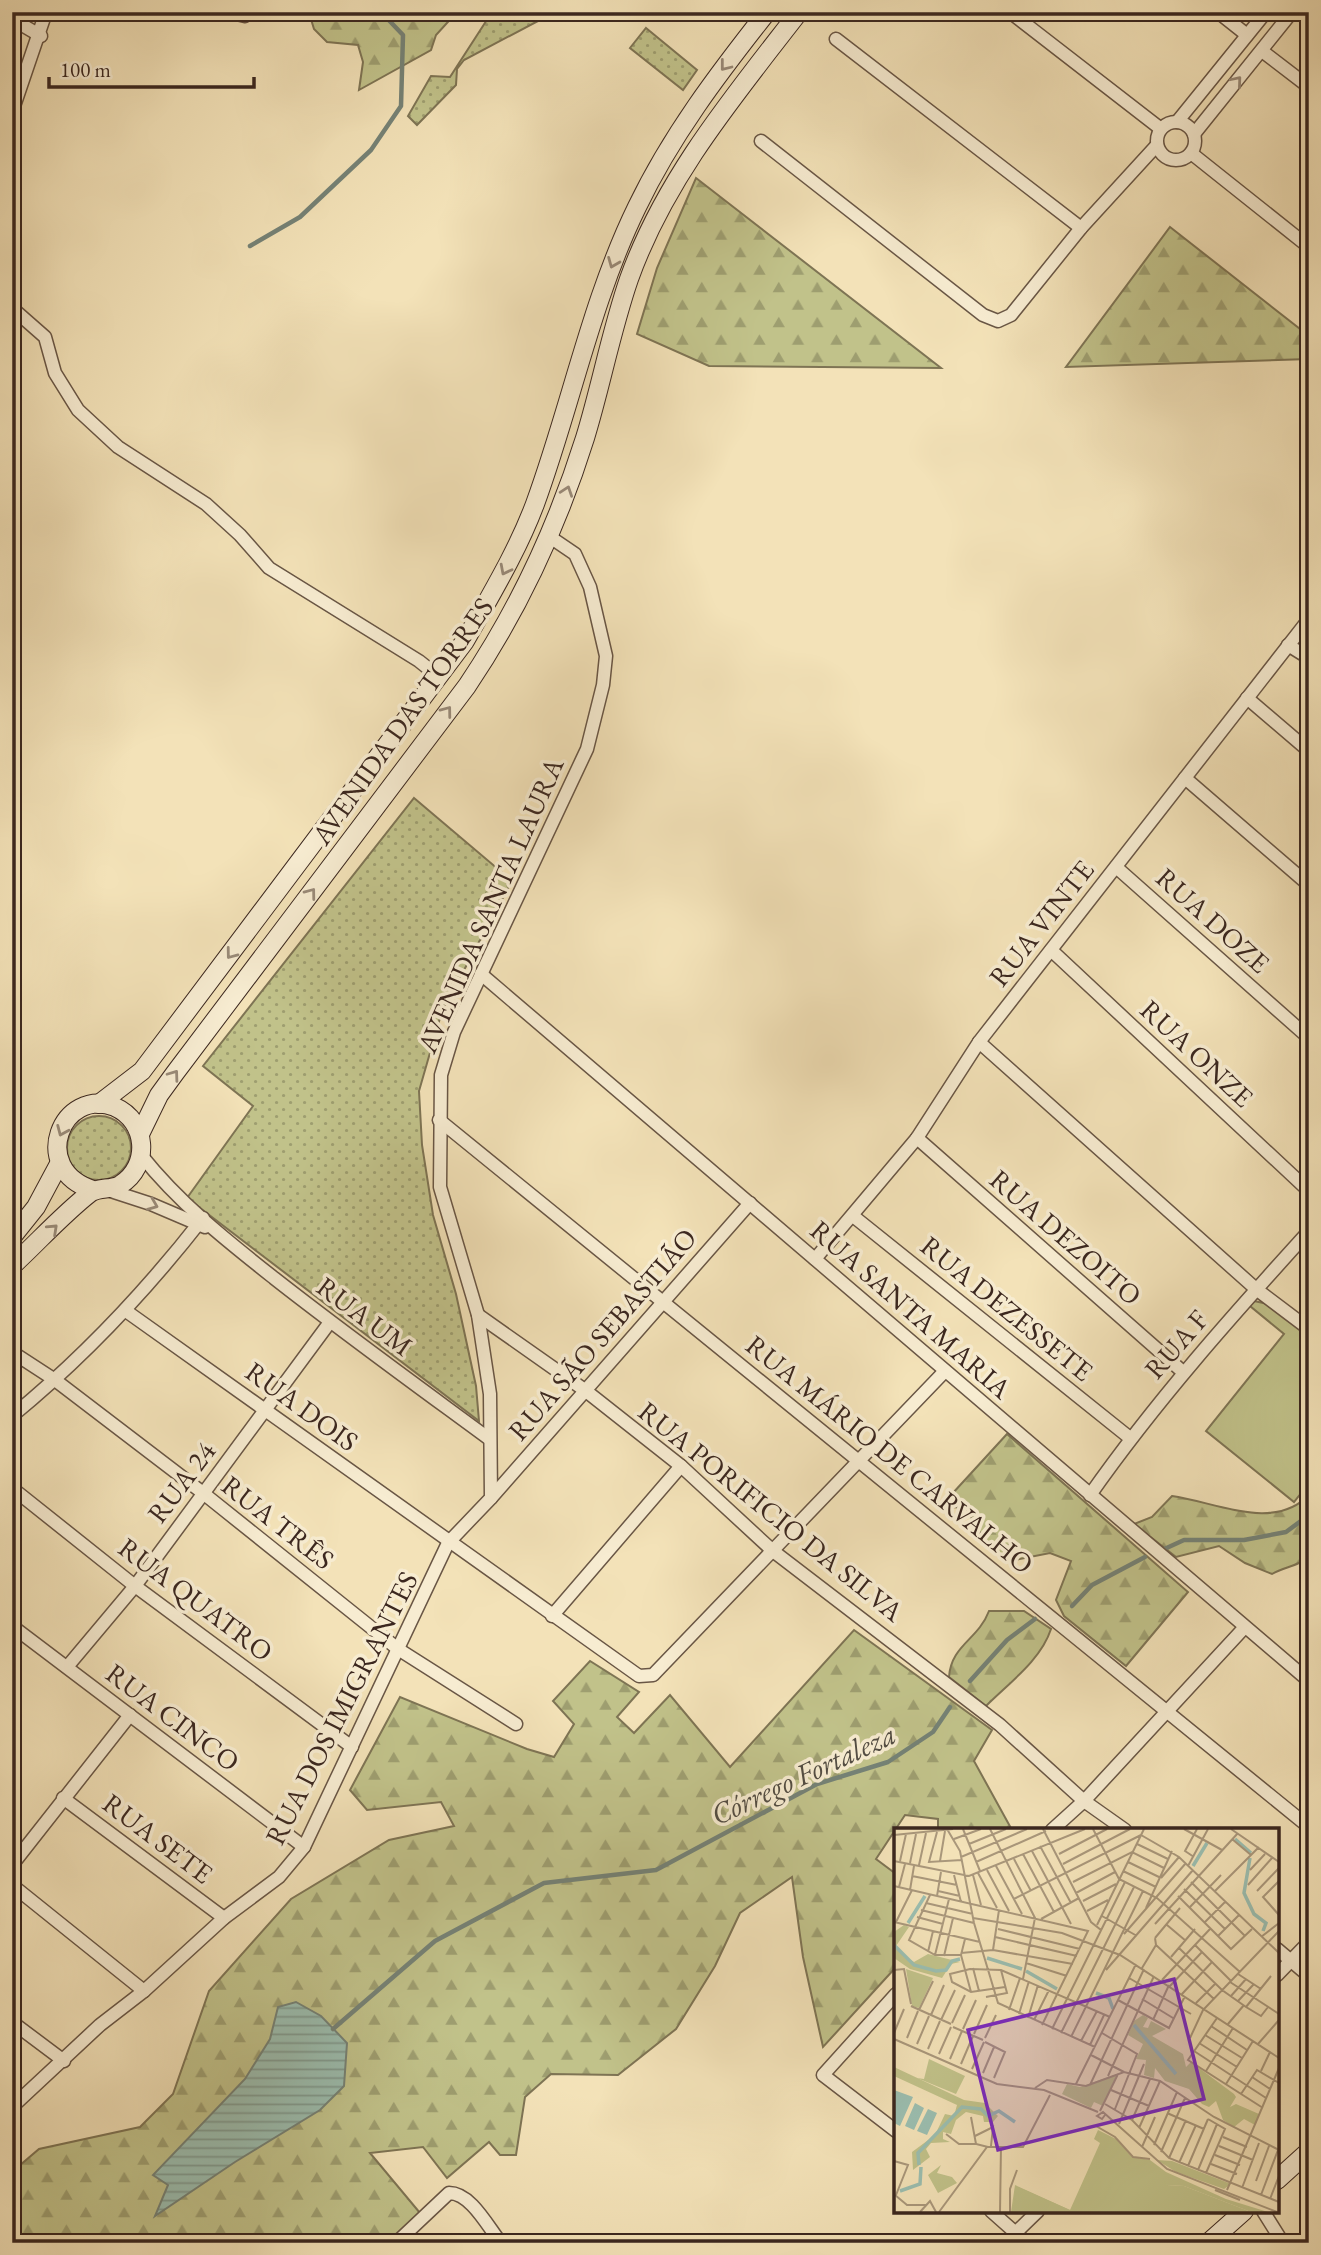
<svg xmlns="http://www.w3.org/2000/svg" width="1321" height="2255" font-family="'EB Garamond',serif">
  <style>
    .grass { fill: url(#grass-dots); stroke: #7e7454; stroke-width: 2 }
    .forest { fill: url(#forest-firs); stroke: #7e7454; stroke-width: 2 }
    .park { fill: #c1c28a; stroke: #7e7454; stroke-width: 2 }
    .water { fill: url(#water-rules); stroke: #758276; stroke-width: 2 }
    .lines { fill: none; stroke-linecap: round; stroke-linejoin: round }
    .stream { stroke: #758276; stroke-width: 4.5 }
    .street-casing { stroke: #695645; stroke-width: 15 }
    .secondary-casing { stroke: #3b271f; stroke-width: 20 }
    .street { stroke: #f7ecd1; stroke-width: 12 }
    .secondary { stroke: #f7ecd1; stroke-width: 18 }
    .oneway { stroke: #998a78 }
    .labels { text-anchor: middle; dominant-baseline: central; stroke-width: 7; stroke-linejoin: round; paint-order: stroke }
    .street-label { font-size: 28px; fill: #3b271f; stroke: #f7ecd1 }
    .water-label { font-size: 30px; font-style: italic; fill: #534d43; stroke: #f7ecd1 }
    .inset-river { fill: none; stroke: #9bbeb0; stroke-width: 3.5 }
    .inset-road { fill: none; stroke: #a9977b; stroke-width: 2 }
    .view { fill: #7b2cbf; fill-opacity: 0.15; stroke: #7b2cbf; stroke-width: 3.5 }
    .inset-edge { fill: none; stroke: #3b271f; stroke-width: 3.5 }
  </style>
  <defs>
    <pattern id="grass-dots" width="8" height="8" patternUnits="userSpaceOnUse" patternTransform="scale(1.75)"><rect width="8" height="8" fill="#c1c28a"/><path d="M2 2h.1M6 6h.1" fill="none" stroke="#9e9e70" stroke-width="1.8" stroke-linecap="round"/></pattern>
    <pattern id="forest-firs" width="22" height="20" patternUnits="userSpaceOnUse" patternTransform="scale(1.75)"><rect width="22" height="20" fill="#c1c28a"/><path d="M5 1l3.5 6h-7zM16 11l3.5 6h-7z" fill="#9e9e70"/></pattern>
    <pattern id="water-rules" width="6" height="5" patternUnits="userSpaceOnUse" patternTransform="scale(1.75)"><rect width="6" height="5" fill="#9bbeb0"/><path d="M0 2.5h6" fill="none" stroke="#809a8f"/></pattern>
  </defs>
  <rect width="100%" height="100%" fill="#f3e2b8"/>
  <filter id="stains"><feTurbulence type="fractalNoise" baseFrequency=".00286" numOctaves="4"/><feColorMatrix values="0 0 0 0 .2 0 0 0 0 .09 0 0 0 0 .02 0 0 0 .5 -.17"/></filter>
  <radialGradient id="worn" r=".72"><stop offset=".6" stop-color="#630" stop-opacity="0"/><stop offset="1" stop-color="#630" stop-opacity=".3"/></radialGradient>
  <g class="grass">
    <path d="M492 12H555L464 60 457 69 456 85 417 125 408 116 431 76 450 77Z"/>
    <path d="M646 28 697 70 683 90 630 48Z"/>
    <path d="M414 798 512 881 442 1011 419 1091 422 1145 433 1215 456 1294 476 1386 479 1421 187 1198 253 1106 203 1066Z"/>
    <circle cx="99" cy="1148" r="32"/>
  </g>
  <g class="forest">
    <path d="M314 12H457L436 35 431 50 359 90 363 62 358 45 327 42 314 29 310 16Z"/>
    <path d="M696 178 941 368 709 366 637 334 657 268Z"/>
    <path d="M1170 227 1309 336V359L1066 367Z"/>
    <path d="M1007 1434 1188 1592 1126 1666 1064 1616 1056 1600 1071 1561 1050 1553 1010 1561 986 1547 977 1525 963 1508 941 1506Z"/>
    <path d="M1309 1495V1556C1298 1567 1285 1566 1272 1574L1245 1563 1219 1546 1176 1557 1134 1524 1152 1517 1172 1496C1216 1502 1273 1532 1309 1495Z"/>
    <path d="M989 1611H1024L1051 1629C1041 1660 1009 1683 986 1706L949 1677C951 1645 978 1640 989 1611Z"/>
    <path d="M854 1630 992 1730 974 1761 1012 1830H938V1819L905 1815 876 1859 896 1874V1967L823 2047 803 1957 792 1877 740 1913 715 1966 676 2029 618 2075 551 2074 525 2097 516 2155H500L489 2142 447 2178 423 2147 370 2153 420 2213 388 2243H12V2172L39 2149 140 2127 173 2094 209 1991 291 1899 389 1840 454 1826 441 1802 367 1810 350 1790 400 1697 527 1749 554 1757 574 1724 553 1701 590 1661 639 1692 617 1717 634 1733 670 1695 730 1767Z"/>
  </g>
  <path class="park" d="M1254 1301 1268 1304 1309 1336V1483L1294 1502 1206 1431 1284 1334 1250 1306Z"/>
  <path class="water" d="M296 2002 321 2016 347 2043 344 2086 320 2110 235 2162 155 2216 168 2185 153 2175 245 2079 270 2039 278 2007Z"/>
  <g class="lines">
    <g class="stream">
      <path d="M250 246 300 217 371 150 401 106 403 35 381 12"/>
      <path d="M1160 1551 1184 1540H1244L1286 1532 1309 1515"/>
      <path d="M1072 1606 1092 1585 1145 1557"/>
      <path d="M970 1681 1007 1640 1035 1619"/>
      <path d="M333 2029 435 1941 544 1883 656 1870 817 1784 888 1762 933 1732 950 1707"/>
    </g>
    <defs>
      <g id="street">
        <path d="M228 12 245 16 250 12"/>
        <path d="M1010 12 1161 129"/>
        <path d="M1218 12 1247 35"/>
        <path d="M12 19 41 36"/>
        <path d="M836 39 1081 228"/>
        <path d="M1262 51 1309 87"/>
        <path d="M12 112 46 12"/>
        <circle cx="1176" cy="141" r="19"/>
        <path d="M1177 122 1266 12"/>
        <path d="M1194 134 1292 12"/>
        <path d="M761 141 983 315 998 321 1011 315 1081 228 1157 145"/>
        <path d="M1191 153 1309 247"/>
        <path d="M12 308 45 337 55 373 78 410 118 447 206 504 240 535 269 568 419 661 439 677"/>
        <path d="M1288 645 1309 658"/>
        <path d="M1247 698 1309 751"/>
        <path d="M1185 778 1309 885"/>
        <path d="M1116 867 1309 1038"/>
        <path d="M1051 950 1309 1191"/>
        <path d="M481 974 1309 1681"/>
        <path d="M979 1042 1256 1289 1309 1329"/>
        <path d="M439 1120 1309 1827"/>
        <path d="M917 1138 1183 1372"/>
        <path d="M141 1155C179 1203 226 1240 274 1278 344 1333 416 1385 488 1438"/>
        <path d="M108 1190 151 1204 205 1227"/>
        <path d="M853 1216 1130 1438"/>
        <path d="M815 1259 917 1138 979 1042 1309 619"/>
        <path d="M126 1311 639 1676 653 1675 945 1371"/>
        <path d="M478 1315 586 1391 681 1466 773 1551 1000 1725 1084 1801 1125 1830"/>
        <path d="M12 1352 55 1380 203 1493 398 1649 516 1724"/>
        <path d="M12 1416C84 1357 146 1291 203 1218"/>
        <path d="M12 1488 135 1586 352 1747"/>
        <path d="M1090 1495C1156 1401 1232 1316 1309 1231"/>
        <path d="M491 1498 750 1203"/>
        <path d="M552 1616 681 1466"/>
        <path d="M12 1626 304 1847"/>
        <path d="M67 1667 135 1586 330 1322"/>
        <path d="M63 1798 224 1918"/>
        <path d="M1052 1830 1084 1801 1244 1628"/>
        <path d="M12 1865 130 1715"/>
        <path d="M12 1885 144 1991"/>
        <path d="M1277 1949 1309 1976"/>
        <path d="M1277 1975 1309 1942"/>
        <path d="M896 1994 823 2075 896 2131"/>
        <path d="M12 2022 64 2061"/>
        <path d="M12 2107 100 2025 144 1991 224 1918 279 1877 304 1847 448 1543 491 1498 490 1394 478 1315 440 1187 441 1075 454 1032 587 749 603 685 606 656 590 587 575 554 550 537"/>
        <path d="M991 2211 1027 2243"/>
        <path d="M1263 2211 1283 2243"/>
        <path d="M396 2243 449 2193C471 2193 488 2227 501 2243"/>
        <path d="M1005 2243 1038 2211"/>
      </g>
      <g id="secondary">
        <path d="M99 1104 142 1071 465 641C490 596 517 552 535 504 571 406 591 301 637 207 671 136 718 74 767 12"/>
        <path d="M140 1134 159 1095 175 1073 467 686C519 609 557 527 585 438 601 386 611 331 629 279 665 178 734 96 799 12"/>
        <path d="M12 1237 36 1207 59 1164"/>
        <path d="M12 1266C38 1242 63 1214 90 1193 98 1187 111 1190 120 1185 151 1166 147 1121 115 1107 62 1086 28 1169 93 1190"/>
        <path d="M1277 2180 1309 2151"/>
        <path d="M1208 2243 1244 2211"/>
      </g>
    </defs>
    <use href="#street" class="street-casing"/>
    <use href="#secondary" class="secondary-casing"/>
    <use href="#street" class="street"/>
    <use href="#secondary" class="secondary"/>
  </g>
  <defs><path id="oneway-chevron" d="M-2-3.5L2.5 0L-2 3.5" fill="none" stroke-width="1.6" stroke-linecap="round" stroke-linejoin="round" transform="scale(1.75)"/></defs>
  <g class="oneway">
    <use href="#oneway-chevron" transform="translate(725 66) rotate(128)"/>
    <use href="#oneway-chevron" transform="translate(1237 81) rotate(-50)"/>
    <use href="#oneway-chevron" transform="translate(613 263) rotate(112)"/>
    <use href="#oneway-chevron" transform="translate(567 491) rotate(-71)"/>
    <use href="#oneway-chevron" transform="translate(505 570) rotate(117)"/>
    <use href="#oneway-chevron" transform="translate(447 711) rotate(-53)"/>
    <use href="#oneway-chevron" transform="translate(311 893) rotate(-53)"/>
    <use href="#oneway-chevron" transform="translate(231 954) rotate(127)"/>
    <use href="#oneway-chevron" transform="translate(174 1075) rotate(-54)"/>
    <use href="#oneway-chevron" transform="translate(62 1131) rotate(113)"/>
    <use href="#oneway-chevron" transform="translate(153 1205) rotate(22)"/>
    <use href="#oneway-chevron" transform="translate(53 1229) rotate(-43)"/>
  </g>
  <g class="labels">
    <g class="street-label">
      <text transform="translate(402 721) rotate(-55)">AVENIDA DAS TORRES</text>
      <text transform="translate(490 905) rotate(-66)">AVENIDA SANTA LAURA</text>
      <text transform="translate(1213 920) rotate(42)">RUA DOZE</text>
      <text transform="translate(1041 923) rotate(-52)">RUA VINTE</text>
      <text transform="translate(1197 1053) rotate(43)">RUA ONZE</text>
      <text transform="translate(1066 1237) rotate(41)">RUA DEZOITO</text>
      <text transform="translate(1007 1308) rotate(39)">RUA DEZESSETE</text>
      <text transform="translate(911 1309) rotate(41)">RUA SANTA MARIA</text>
      <text transform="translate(365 1316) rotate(37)">RUA UM</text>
      <text transform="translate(602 1334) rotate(-49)">RUA SÃO SEBASTIÃO</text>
      <text transform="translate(1176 1344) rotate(-49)">RUA F</text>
      <text transform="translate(302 1406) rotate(36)">RUA DOIS</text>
      <text transform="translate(890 1454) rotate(39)">RUA MÁRIO DE CARVALHO</text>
      <text transform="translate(181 1482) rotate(-53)">RUA 24</text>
      <text transform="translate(771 1511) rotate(39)">RUA PORIFICIO DA SILVA</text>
      <text transform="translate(278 1522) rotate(38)">RUA TRÊS</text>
      <text transform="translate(196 1599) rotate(37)">RUA QUATRO</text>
      <text transform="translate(341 1708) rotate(-63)">RUA DOS IMIGRANTES</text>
      <text transform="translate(173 1717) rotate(37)">RUA CINCO</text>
      <text transform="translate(158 1838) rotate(37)">RUA SETE</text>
    </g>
    <g class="water-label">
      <text transform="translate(803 1774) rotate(-25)">Córrego Fortaleza</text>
    </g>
  </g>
  <g transform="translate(894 1828)">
    <rect width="385" height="385" fill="#f3e2b8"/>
    <path d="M223 246 209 278 200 274 197 280 168 266 173 256 186 259ZM204 302 222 311 238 329 256 332 272 344 273 357 290 358 357 384H117L121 357 176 382 206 315 200 311ZM263 332 278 333 337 356 330 361 282 344Z" fill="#c1c28a"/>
    <path d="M10 97 15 99 2 118 12 129 20 134 34 126 66 134 57 136 48 150 16 141 0 130V104ZM249 187 254 190 249 199 254 200 257 193 272 201 258 208 289 226 292 239 297 234 340 266 342 269 336 279 342 276 365 286 361 297 350 291 340 299 329 292 322 273 315 279 308 276 295 261 271 253 261 240 260 250 250 247 252 232 242 231 249 216 234 207 240 193ZM0 239 70 272 91 275 104 288 99 294H90L89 288 72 284 62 292 57 306 49 304V311L56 314 37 315 32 321 36 329 19 342 18 324 41 307 51 286 60 288 63 277 0 248ZM47 337 43 345 58 349 63 355 44 365 34 347ZM272 344 332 371 374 384H357L290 358 273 357 269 352ZM124 359 176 382 118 384Z" fill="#c1c28a"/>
    <path d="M12 141 39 150 25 180 18 178ZM35 231 71 248 62 266 23 250 30 251Z" fill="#c1c28a"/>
    <path d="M0 262 19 269 6 298 0 295ZM21 275 30 280 20 302 11 298ZM34 281 43 285 33 307 23 303Z" fill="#9bbeb0"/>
    <path class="inset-river" d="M341 11 357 25M356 30 350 65 360 86 372 95 369 103M299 38 313 15M14 95 31 68M0 117 20 137 42 143 52 142 58 133 66 131M93 130 128 141M132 143 163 161M202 165 215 170 219 181M240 197 282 246M25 337 24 325 68 279 87 281 94 288 105 283 121 294M6 363 26 356 27 339"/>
    <path class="inset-road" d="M53 1 66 23 80 95 104 175 201 219M69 1 86 43M96 1 141 90 129 151M149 1 197 94 207 102M199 1 225 51 263 70 346 144M290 1 328 22M337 1 385 34M43 4 35 34 68 32M0 7 59 1M247 7 285 29 385 125M60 11 87 1M338 11 357 27M75 16 112 1M243 16 274 31M146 18 177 75M138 23 177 96M129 26 160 84M165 26 213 1M67 29 133 1M300 29 291 23 303 1M120 31 137 63M0 33 75 48 191 1M6 33 12 6M46 33 51 3M82 34 152 3M234 34 265 49M16 35 22 6M169 36 236 1M25 37 32 5M102 38 128 86M294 38 314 1M93 42 115 83M356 42 371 26M229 43 262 59M84 45 103 80M60 47 67 74M79 47 87 77M18 48 63 57M267 50 285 29M385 53 369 69 385 87M179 54 238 24 270 40M297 54 351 108M354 57 378 30M0 58 194 103 148 197M5 59 11 36M290 61 331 101M16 62 20 38M44 63 66 68M321 63 365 19M363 63 385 40M182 65 221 44M36 67 15 112 41 127H67M43 68 47 44M284 68 337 121 358 101M120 71 247 7M189 73 222 56M32 75 79 86M252 80 278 23M295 80 327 47M27 82 80 95M193 83 214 72M208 88 243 108M23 89 49 96M79 90 168 105 226 127 385 230M147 91 185 70M0 94 86 114M2 94 18 62M310 95 331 74M261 96 344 5M203 97 250 1M273 97 292 113M104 101 186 121M230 106 292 35M324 108 345 87M101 109 183 128M367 109 385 95M261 110 262 117 320 171M261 110 286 80M71 111 67 127 77 164M301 117 337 153M285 120 328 162 352 179 367 188 374 179M99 122 105 82M34 124 39 103M67 125 99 122 179 136M41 127 55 71M50 128 59 90M277 129 301 101M132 135 173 148M79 140 85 163M248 140 262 117M0 142 10 141 17 176M212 142 299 42M344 146 367 161M235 150 297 186M268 152 316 101M336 154 385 186M276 158 308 124M111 159 77 164 58 154 56 146 76 141 107 142 216 189M288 166 318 134M337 168 352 151M92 169 113 165 107 142M248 171 279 190M224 172 275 200 291 168M344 173 360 156M302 175 321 156M17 178 57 196M352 179 377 148M25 182 39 153M115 182 126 150M125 186 135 153M37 187 50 157M134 190 144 157M323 190 294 232 369 280M47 192 61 162M140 192 155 162M259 192 275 157M58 195 71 167M334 196 350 177M317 198 353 222M59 199 89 212M69 201 82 172M158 201 231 54M0 205 10 181M167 205 240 59M208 205 243 226 221 281M80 206 93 177M311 207 348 230M177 209 249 63M13 210 24 183M91 210 102 187M296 210 309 182 385 103M0 211 103 256 150 262 204 284M187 213 203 183M91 214 111 224 100 250M305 215 343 239M23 216 35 188M364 216 385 192M196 217 210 187M34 221 46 193M300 223 372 270M45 226 57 199M197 227 230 244M56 231 68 203M67 236 79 208M78 241 90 214M312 243 339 200M367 243 376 224M89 245 100 219M214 248 260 148M358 249 376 261M182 256 242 136M332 256 359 213M196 257 250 141M141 260 153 252 192 258 230 244 266 253 320 289 385 322M217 262 255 278M347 266 363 242 385 255M211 276 238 292 275 330 385 374M206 283 224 246M273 285 310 301M211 287 208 291 203 288 209 284 273 341 383 384M77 289 82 316 94 319M238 292 256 251M225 296 250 236M202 298 221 309 239 329 256 331M245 300 266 253M52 306 65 316H82M81 308 99 299 97 318M329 309 353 319M260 317 283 264M325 318 359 332M248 319 261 289M267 324 291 270M321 327 346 337M275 330 292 292M0 333 14 337 2 367M285 335 302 297M317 336 343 346M294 338 314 291M304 342 323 296M312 345 331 301 314 291M362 353 375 318M348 360 365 315M321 362 346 372M333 362 385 240M1 367 13 377H32M367 367 384 322M376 371 385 348M26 384 36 373 42 384M45 384 93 319H129L156 267M106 384 107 318M116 384V361L123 342"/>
    <path class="view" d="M280 151 310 271 104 322 74 202Z"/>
    <rect width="385" height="385" class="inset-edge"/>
  </g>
  <rect width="1321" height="2255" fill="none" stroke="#f3e2b8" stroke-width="42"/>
  <rect x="14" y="14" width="1293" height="2227" fill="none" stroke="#3b271f" stroke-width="3.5"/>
  <rect x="21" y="21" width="1279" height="2213" fill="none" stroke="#3b271f" stroke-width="2"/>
  <path d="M49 77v10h205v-10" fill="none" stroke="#3b271f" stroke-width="3.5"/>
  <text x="60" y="77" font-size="21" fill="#3b271f" stroke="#f7ecd1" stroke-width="5" paint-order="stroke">100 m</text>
  <rect width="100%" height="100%" filter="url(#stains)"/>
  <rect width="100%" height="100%" fill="url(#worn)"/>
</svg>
